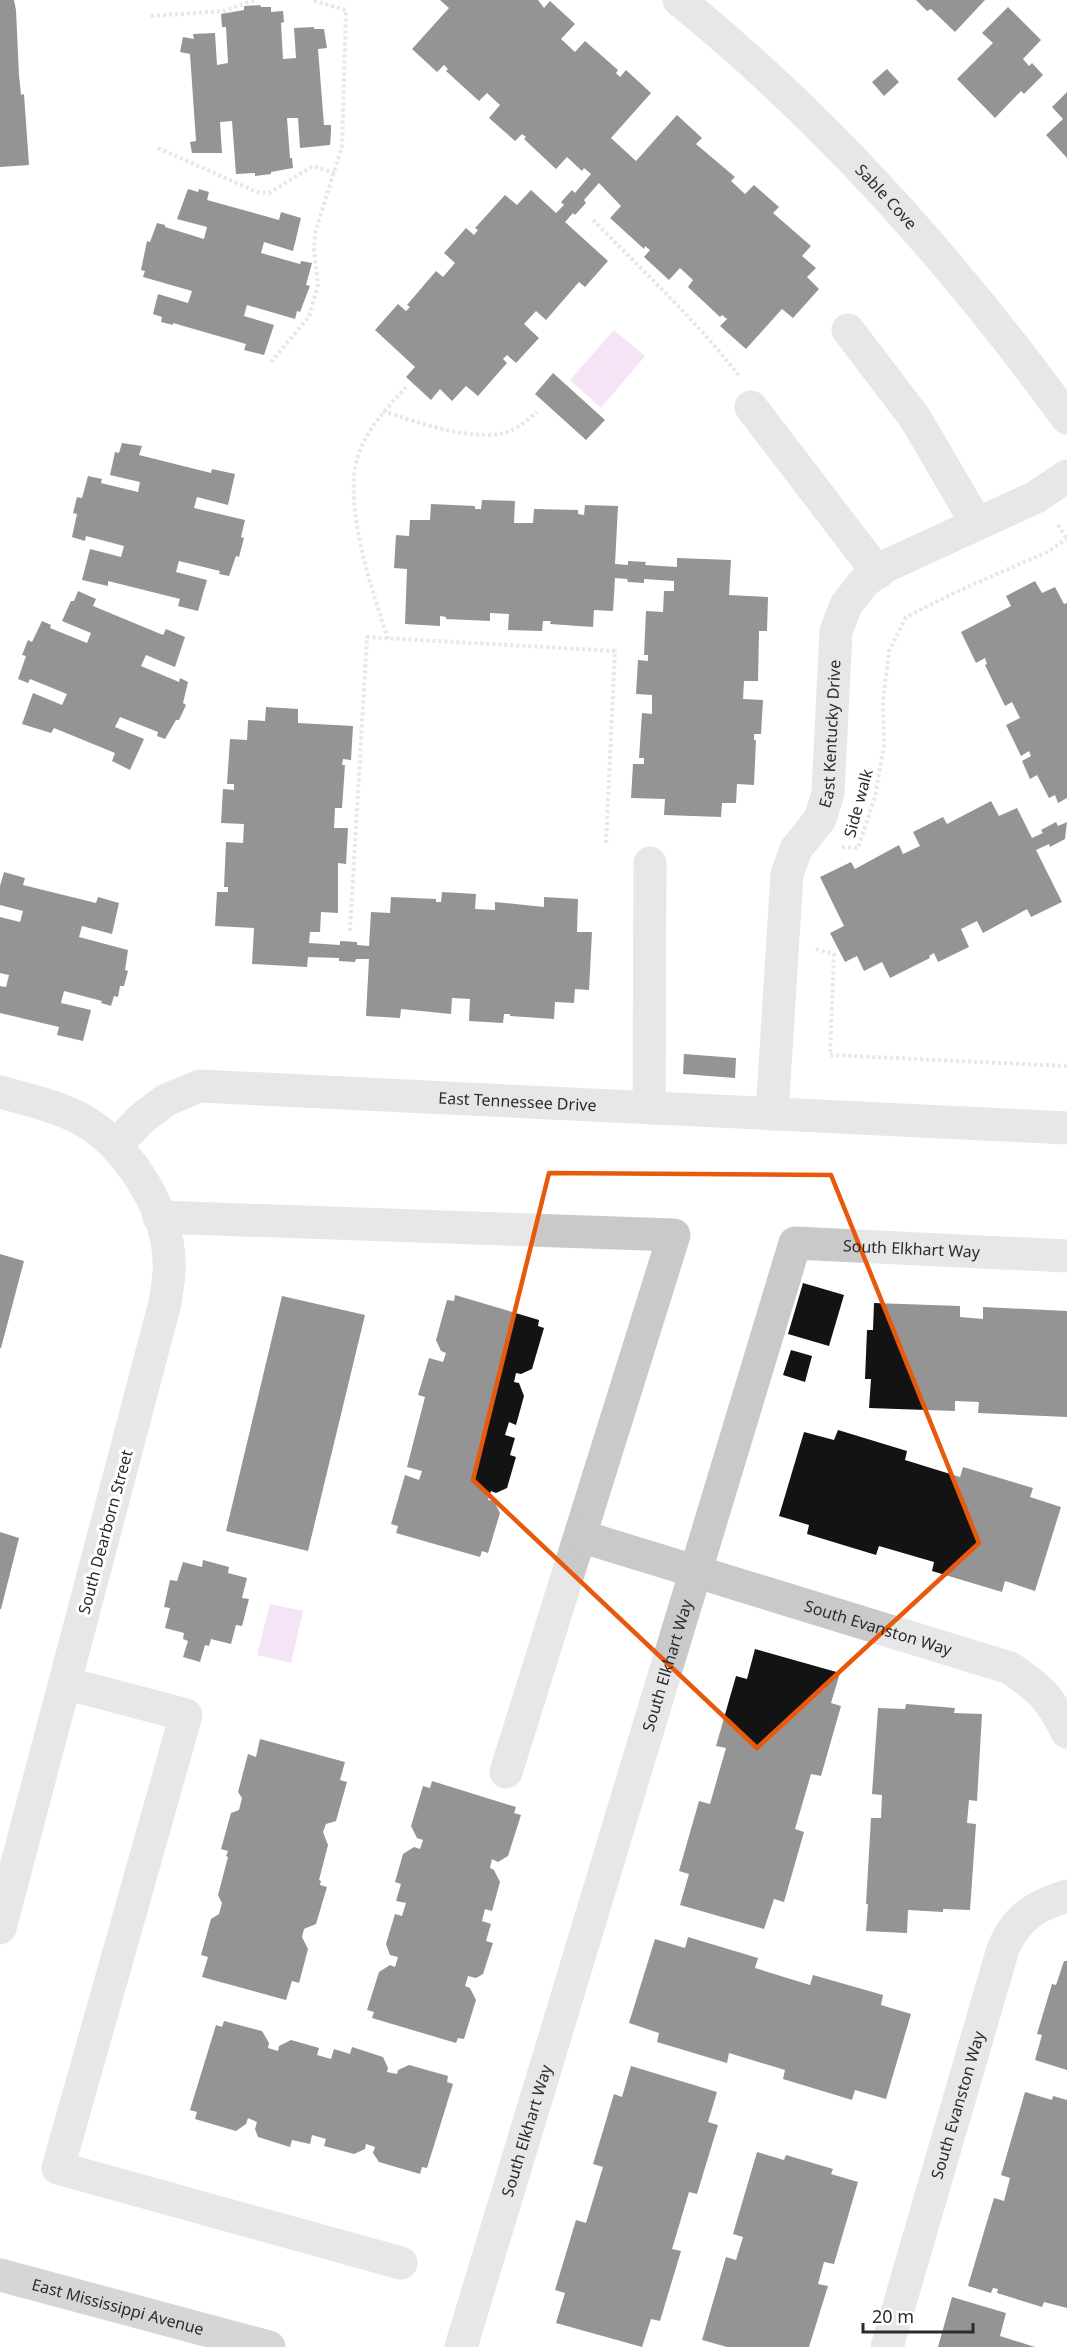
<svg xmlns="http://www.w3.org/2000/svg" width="1067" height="2347" font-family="'Noto Sans',sans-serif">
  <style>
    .water { fill: #e7c3eb }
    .building { fill: #131313 }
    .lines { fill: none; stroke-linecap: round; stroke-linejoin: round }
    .path { stroke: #c9c9c9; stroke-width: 4; stroke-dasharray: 3 3; stroke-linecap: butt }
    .minor { stroke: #c9c9c9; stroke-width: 33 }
    .major { stroke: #a4a4a4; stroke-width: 33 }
    .marked { fill: none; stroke: #e8590c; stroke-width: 4.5; stroke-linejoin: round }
    .labels { text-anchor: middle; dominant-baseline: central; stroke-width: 6; stroke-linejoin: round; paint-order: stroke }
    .street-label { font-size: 16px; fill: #2c2c2c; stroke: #fff }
  </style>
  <rect width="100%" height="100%" fill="#fff"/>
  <g class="water">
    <path d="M614 330 645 356 601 408 570 380Z"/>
    <path d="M270 1604 303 1611 291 1663 257 1655Z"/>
  </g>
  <g class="building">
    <path d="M0 0H14L16 10 19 75 21 95 24 94 29 165 0 167Z"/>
    <path d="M440 0H538L544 8 550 1 575 24 561 39 575 52 585 41 618 70 616 73 620 77 626 70 651 93 611 138 636 161 677 115 702 138 696 144 735 177 731 181 745 194 754 185 779 207 773 213 811 246 802 256 816 268 807 277 819 289 793 318 782 309 746 349 720 326 727 319 722 315 720 317 688 287 693 280 680 268 669 280 644 257 650 250 645 246 644 249 610 218 621 206 599 183 584 200 586 203 575 215 573 213 565 222 608 261 585 287 579 282 546 320 536 311 524 324 539 338 516 363 507 355 503 359 507 363 478 396 466 386 452 401 440 389 431 400 406 377 415 367 375 330 398 304 406 311 410 307 407 305 436 271 443 277 455 263 444 253 466 228 474 235 478 230 475 228 505 195 517 205 531 190 556 213 564 205 561 202 572 190 575 193 591 174 584 168 582 171 567 157 556 169 524 139 526 137 522 134 515 141 489 118 500 105 487 93 479 101 446 71 448 69 444 65 437 72 412 49 449 8Z"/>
    <path d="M916 0H985L955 32 931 9 927 11Z"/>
    <path d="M260 5 261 7H271V12L283 11 284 22 281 23 283 59 296 58 294 28 314 27V29H324L327 48 318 49 324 125H331V132L330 145 300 148 298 118H287L290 158H292L293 168 271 172V174L255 176V173L236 174 232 121 220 122 222 153H192L190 142 196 141 190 54 180 52 183 37 194 39 193 34 215 33 217 65 228 63 226 27H222L221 14 244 10V6Z"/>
    <path d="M1008 7 1041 40 1023 59 1029 66 1032 63 1043 75 1024 94 1021 91 995 118 957 79 993 43 982 33Z"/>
    <path d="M887 69 899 82 884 96 872 82Z"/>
    <path d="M1067 92V158L1046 135 1063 119 1052 107Z"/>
    <path d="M188 189 198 192 199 189 209 192 207 200 279 220 281 212 301 218 293 251 264 242 261 253 300 264 301 261 312 263 306 285 310 286 300 312 297 311 295 319 247 305 244 316 274 325 264 355 244 350 246 344 173 323V325L161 322 162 317 153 314 158 294 188 303 192 291 143 277 145 271 141 270 147 241 150 242 157 223 165 225V227L204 239 207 227 177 219Z"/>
    <path d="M553 373 605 420 586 440 535 394Z"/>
    <path d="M122 443 142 446 139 455 211 473 212 469 235 474 228 505 197 497 194 508 245 520 241 537 244 538 239 557 236 556 229 576 219 574 220 571 179 561 176 572 207 580 198 611 178 606 180 599 108 581V586L82 580 90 549 121 557 124 546 86 536 85 541 72 537 77 514 73 513 77 497 82 498 88 476 102 479 101 483 138 492 140 482 110 475 115 452 119 453Z"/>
    <path d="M482 500 515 501 514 523H533L534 509 578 510V514L584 515 585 505 618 506 615 564 628 565V561L646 562 645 565 677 567V558L731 560 729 595 768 597 767 631H759L758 681H744L743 699 763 700 761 734H754V740H756L754 785 737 784 736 803H722L721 817 664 815 665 799 631 798 633 764H644V758H639L642 713 652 714V695L636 694 638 660 648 661V655H644L646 611 663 612 664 591H674V581L644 579V583L628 582 627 579 615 578 613 611 594 610 593 627 550 624 551 621H543L542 631 508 630 509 614 490 613V621L446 619V617L440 616V626L405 624 407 569 394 568 396 535 409 536 410 520H430L431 504 475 506V509H481Z"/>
    <path d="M1035 581 1042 593 1055 587 1064 604 1067 603V798L1058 803 1055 795 1049 798 1037 775 1030 779 1022 761 1031 756 1029 751 1021 756 1006 725 1020 718 1012 702 1005 706 985 665 987 664 985 658 976 663 961 632 1011 606 1006 596Z"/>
    <path d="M78 591 96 599 93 606 163 635 166 629 185 637 175 667 146 655 141 666 179 682 180 678 188 682 183 703 186 705 179 720H176L165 739 157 736 158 732 120 717 115 727 144 739 130 770 112 761 115 753 54 728 51 733 22 724 33 693 62 705 67 694 30 679 28 683 18 679 26 656 22 655 28 640 32 642 42 621 51 625 50 628 87 643 91 633 62 621 71 601H74Z"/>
    <path d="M266 707 298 709V723L353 726 351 760 343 759 342 765H345L342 808H335L334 828H348L346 864 338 863V913L321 912 320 932H310L309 943 340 945V941L357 942V945L369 946 371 912 390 913 391 897 436 899V902H441L442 892 476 894 475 909 495 910V902L544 907V897L578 899 577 932H592L589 990 575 989 574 1003 555 1002 554 1019 510 1016V1014H504L503 1023 469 1021 470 999 452 998 451 1014 401 1009 400 1018 366 1016 369 959H356L355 962 339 961V958L308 957 307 967 252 964 254 928 215 926 217 892H228V887H224L226 842 243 843 244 824 221 823 223 789 234 790V784H227L230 739 247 740 248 720 265 721Z"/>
    <path d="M991 801 999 816 1017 808 1032 838 1043 833 1041 830 1056 822 1058 826 1067 822 1065 839 1050 847 1049 844 1036 850 1062 902 1031 917 1027 909 983 933 977 921 961 929 969 947 938 962 934 953 929 956 930 958 890 978 882 962 864 971 857 956 845 962 830 933 844 926 820 877 851 862 855 869 899 845 903 854 920 846 913 832 943 817 947 824Z"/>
    <path d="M4 872 25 878 23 885 96 903 98 897 119 903 112 934 82 926 79 937 128 950 125 970 128 971 124 986H120L118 997 114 996 111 1006 101 1003 102 1001 64 991 61 1003 91 1010 83 1041 57 1035 59 1027 0 1013V986L6 987 9 975 0 973V917L20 922 23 911 0 905V886Z"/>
    <path d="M684 1054 736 1058 735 1078 683 1074Z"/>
    <path d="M0 1254 24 1261 1 1348H0Z"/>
    <path d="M803 1283 844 1295 829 1346 788 1334Z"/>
    <path d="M455 1295 539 1320 538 1326 544 1328 532 1369 521 1374 516 1373 514 1382 519 1383 524 1396 516 1425 509 1422 505 1435 515 1438 510 1455 516 1457 507 1488 496 1493 491 1491 488 1500 494 1501 500 1513 488 1553 482 1551 480 1557 396 1533 398 1526 391 1524 405 1475 419 1480 422 1471 407 1467 425 1397 418 1395 429 1358 443 1362 446 1353 441 1351 436 1340 447 1300 454 1301Z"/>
    <path d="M282 1296 365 1315 308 1551 226 1531Z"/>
    <path d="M874 1303 960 1306V1317L983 1319V1307L1067 1311V1417L978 1413 979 1402 955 1401V1411L869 1408 871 1379H865L867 1330H873Z"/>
    <path d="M791 1350 812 1356 805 1382 783 1375Z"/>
    <path d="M838 1430 907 1451 905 1460 960 1477 963 1467 1033 1488 1030 1497 1061 1507 1035 1591 1005 1581 1002 1592 932 1571 934 1562 879 1546 876 1555 807 1534 809 1525 779 1516 804 1432 834 1440Z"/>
    <path d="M0 1532 19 1538 1 1609H0Z"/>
    <path d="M203 1560 229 1567 228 1573 247 1578 242 1598 249 1599 242 1626 236 1625 231 1644 211 1639 209 1646 205 1645 200 1662 183 1657 188 1641 183 1639 184 1633 165 1628 170 1608 164 1607 170 1580 177 1581 183 1562 202 1567Z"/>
    <path d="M755 1649 840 1673 831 1703 841 1706 821 1776 811 1774 795 1829 804 1832 784 1902 774 1899 764 1929 680 1905 689 1874 679 1871 699 1801 710 1804 726 1748 716 1746 736 1676 747 1679Z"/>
    <path d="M906 1704 955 1708 954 1713 982 1714 977 1801 969 1800 967 1823 976 1824 970 1910 943 1909V1912L908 1910 907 1933 866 1931 868 1904H866L871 1818H881L882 1795 872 1794 878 1708 905 1709Z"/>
    <path d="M260 1739 345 1762 340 1780 347 1782 336 1821 326 1824 323 1832 328 1845 319 1880 321 1881 320 1885 327 1887 316 1924 304 1929 302 1937 308 1949 299 1983 292 1981 286 2000 202 1977 208 1957 201 1955 211 1919 219 1914 222 1903 218 1895 228 1857 226 1856 228 1851 221 1849 231 1813 239 1810 242 1798 238 1792 248 1754 256 1757Z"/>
    <path d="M432 1781 516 1807 514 1813 521 1815 508 1856 498 1862 492 1859 490 1868 494 1870 500 1882 492 1911 485 1909 482 1921 491 1924 486 1941 493 1943 483 1974 476 1978 468 1976 465 1986 470 1988 476 2000 464 2039 458 2038 456 2043 372 2018 374 2012 367 2010 379 1972 390 1965 395 1967 398 1957 390 1955 386 1944 395 1914 402 1916 406 1903 396 1901 401 1884 395 1882 403 1854 414 1847 420 1849 423 1840 417 1838 411 1826 423 1786 430 1788Z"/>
    <path d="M688 1937 758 1958 755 1968 810 1985 813 1975 883 1995 881 2005 911 2014 886 2099 855 2090 852 2100 783 2079 785 2070 729 2053 727 2063 657 2042 659 2033 629 2023 655 1939 685 1948Z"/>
    <path d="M1064 1961H1067V2070L1035 2060 1042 2035 1037 2034 1052 1984 1056 1985Z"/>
    <path d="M224 2021 262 2031 269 2043 268 2048 278 2051 279 2046 291 2040 319 2048 317 2055 331 2059 334 2049 350 2054 352 2047 383 2057 388 2068 387 2072 397 2074 398 2070 409 2065 448 2076 447 2082 453 2084 427 2168 422 2167 420 2174 379 2162 373 2153 375 2147 366 2144 365 2149 354 2154 324 2146 326 2139 312 2135 310 2144 292 2140 290 2147 258 2137 255 2129 257 2122 248 2118 246 2124 236 2131 195 2119 197 2112 190 2110 216 2025 222 2027Z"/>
    <path d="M631 2066 717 2092 708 2122 718 2125 697 2194 689 2192 672 2249 681 2251 660 2321 651 2319 642 2347 556 2323 565 2293 555 2290 576 2220 586 2223 603 2167 593 2164 614 2094 622 2097Z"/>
    <path d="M1025 2092 1052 2100 1053 2096 1067 2100V2308L1044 2302 1042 2307 997 2293 998 2289 993 2288 991 2293 968 2286 994 2198 1004 2201 1010 2178 1001 2175Z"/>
    <path d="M757 2152 784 2160 786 2155 833 2169 831 2174 858 2182 834 2264 824 2262 818 2284 828 2286 809 2347H727L702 2340 726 2257 736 2260 743 2237 733 2234Z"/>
    <path d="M952 2297 1006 2313 1000 2336 1035 2347H938Z"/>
  </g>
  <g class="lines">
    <g class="path">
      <path d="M151 16 224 11 254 0"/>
      <path d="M158 148 257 192 269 193 313 166 335 173"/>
      <path d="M593 220C643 271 696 320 739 376"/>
      <path d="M271 362 309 317 318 285 314 250 315 233 342 146 346 10 311 0"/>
      <path d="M383 411C416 422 483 446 514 429 522 425 530 418 537 412"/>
      <path d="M1058 525 1067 539"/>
      <path d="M388 639C372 590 340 498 360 450 370 425 388 407 406 387"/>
      <path d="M842 847 858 848 875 797 884 745 883 701 889 651 906 617 956 592 1047 552 1067 539"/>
      <path d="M350 931 367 637 615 651 606 844"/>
      <path d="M816 949 834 954 830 1055 1067 1066"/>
    </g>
    <g class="minor">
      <path id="s1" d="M679 0C827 120 955 264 1067 418"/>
      <path d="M848 330 915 418 977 524"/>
      <path d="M751 407 878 573"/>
      <path d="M0 1092C26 1099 55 1106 79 1118 126 1143 168 1208 169 1261 170 1275 167 1289 165 1303L0 1928"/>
      <path d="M649 1108 650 863"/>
      <path id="s2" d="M772 1114 787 874 796 849 820 819 828 793 836 631 846 605 864 582 886 566 1036 497 1067 476"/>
      <path id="s3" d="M116 1145 141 1119 166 1100 200 1086 1067 1128"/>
      <path d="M159 1217 674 1235 506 1772"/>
      <path id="s4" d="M580 1536 1010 1668C1041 1689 1050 1698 1067 1732"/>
      <path d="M65 1683 186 1715 58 2168 401 2263"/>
      <path id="s5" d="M461 2347 795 1243 1067 1256"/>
      <path id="s6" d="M887 2347 1003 1949C1017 1917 1034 1906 1067 1896"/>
    </g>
    <path class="major" id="s7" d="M0 2275 269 2347"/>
  </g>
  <path d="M0 0H1067V2347H0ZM549 1173 831 1175 979 1543 757 1748 473 1480Z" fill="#fff" fill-opacity=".55" fill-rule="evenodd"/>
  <path class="marked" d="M549 1173 831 1175 979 1543 757 1748 473 1480Z"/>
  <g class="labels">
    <g class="street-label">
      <text stroke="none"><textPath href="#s1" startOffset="286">Sable Cove</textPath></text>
      <text stroke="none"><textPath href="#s2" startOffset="392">East Kentucky Drive</textPath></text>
      <text transform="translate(858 803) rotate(-75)">Side walk</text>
      <text stroke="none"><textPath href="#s3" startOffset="422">East Tennessee Drive</textPath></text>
      <text stroke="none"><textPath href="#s5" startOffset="1270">South Elkhart Way</textPath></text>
      <text transform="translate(105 1532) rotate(-75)">South Dearborn Street</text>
      <text stroke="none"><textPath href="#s4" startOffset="312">South Evanston Way</textPath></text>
      <text stroke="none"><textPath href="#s5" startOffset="712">South Elkhart Way</textPath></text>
      <text stroke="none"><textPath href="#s6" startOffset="252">South Evanston Way</textPath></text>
      <text stroke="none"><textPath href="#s5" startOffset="226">South Elkhart Way</textPath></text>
      <text stroke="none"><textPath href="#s7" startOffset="122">East Mississippi Avenue</textPath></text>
    </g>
  </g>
  <path d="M863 2323v9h110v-9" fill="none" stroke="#2c2c2c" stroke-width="3"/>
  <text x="872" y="2323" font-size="18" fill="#2c2c2c" stroke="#ffffff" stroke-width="4.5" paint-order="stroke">20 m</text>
</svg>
